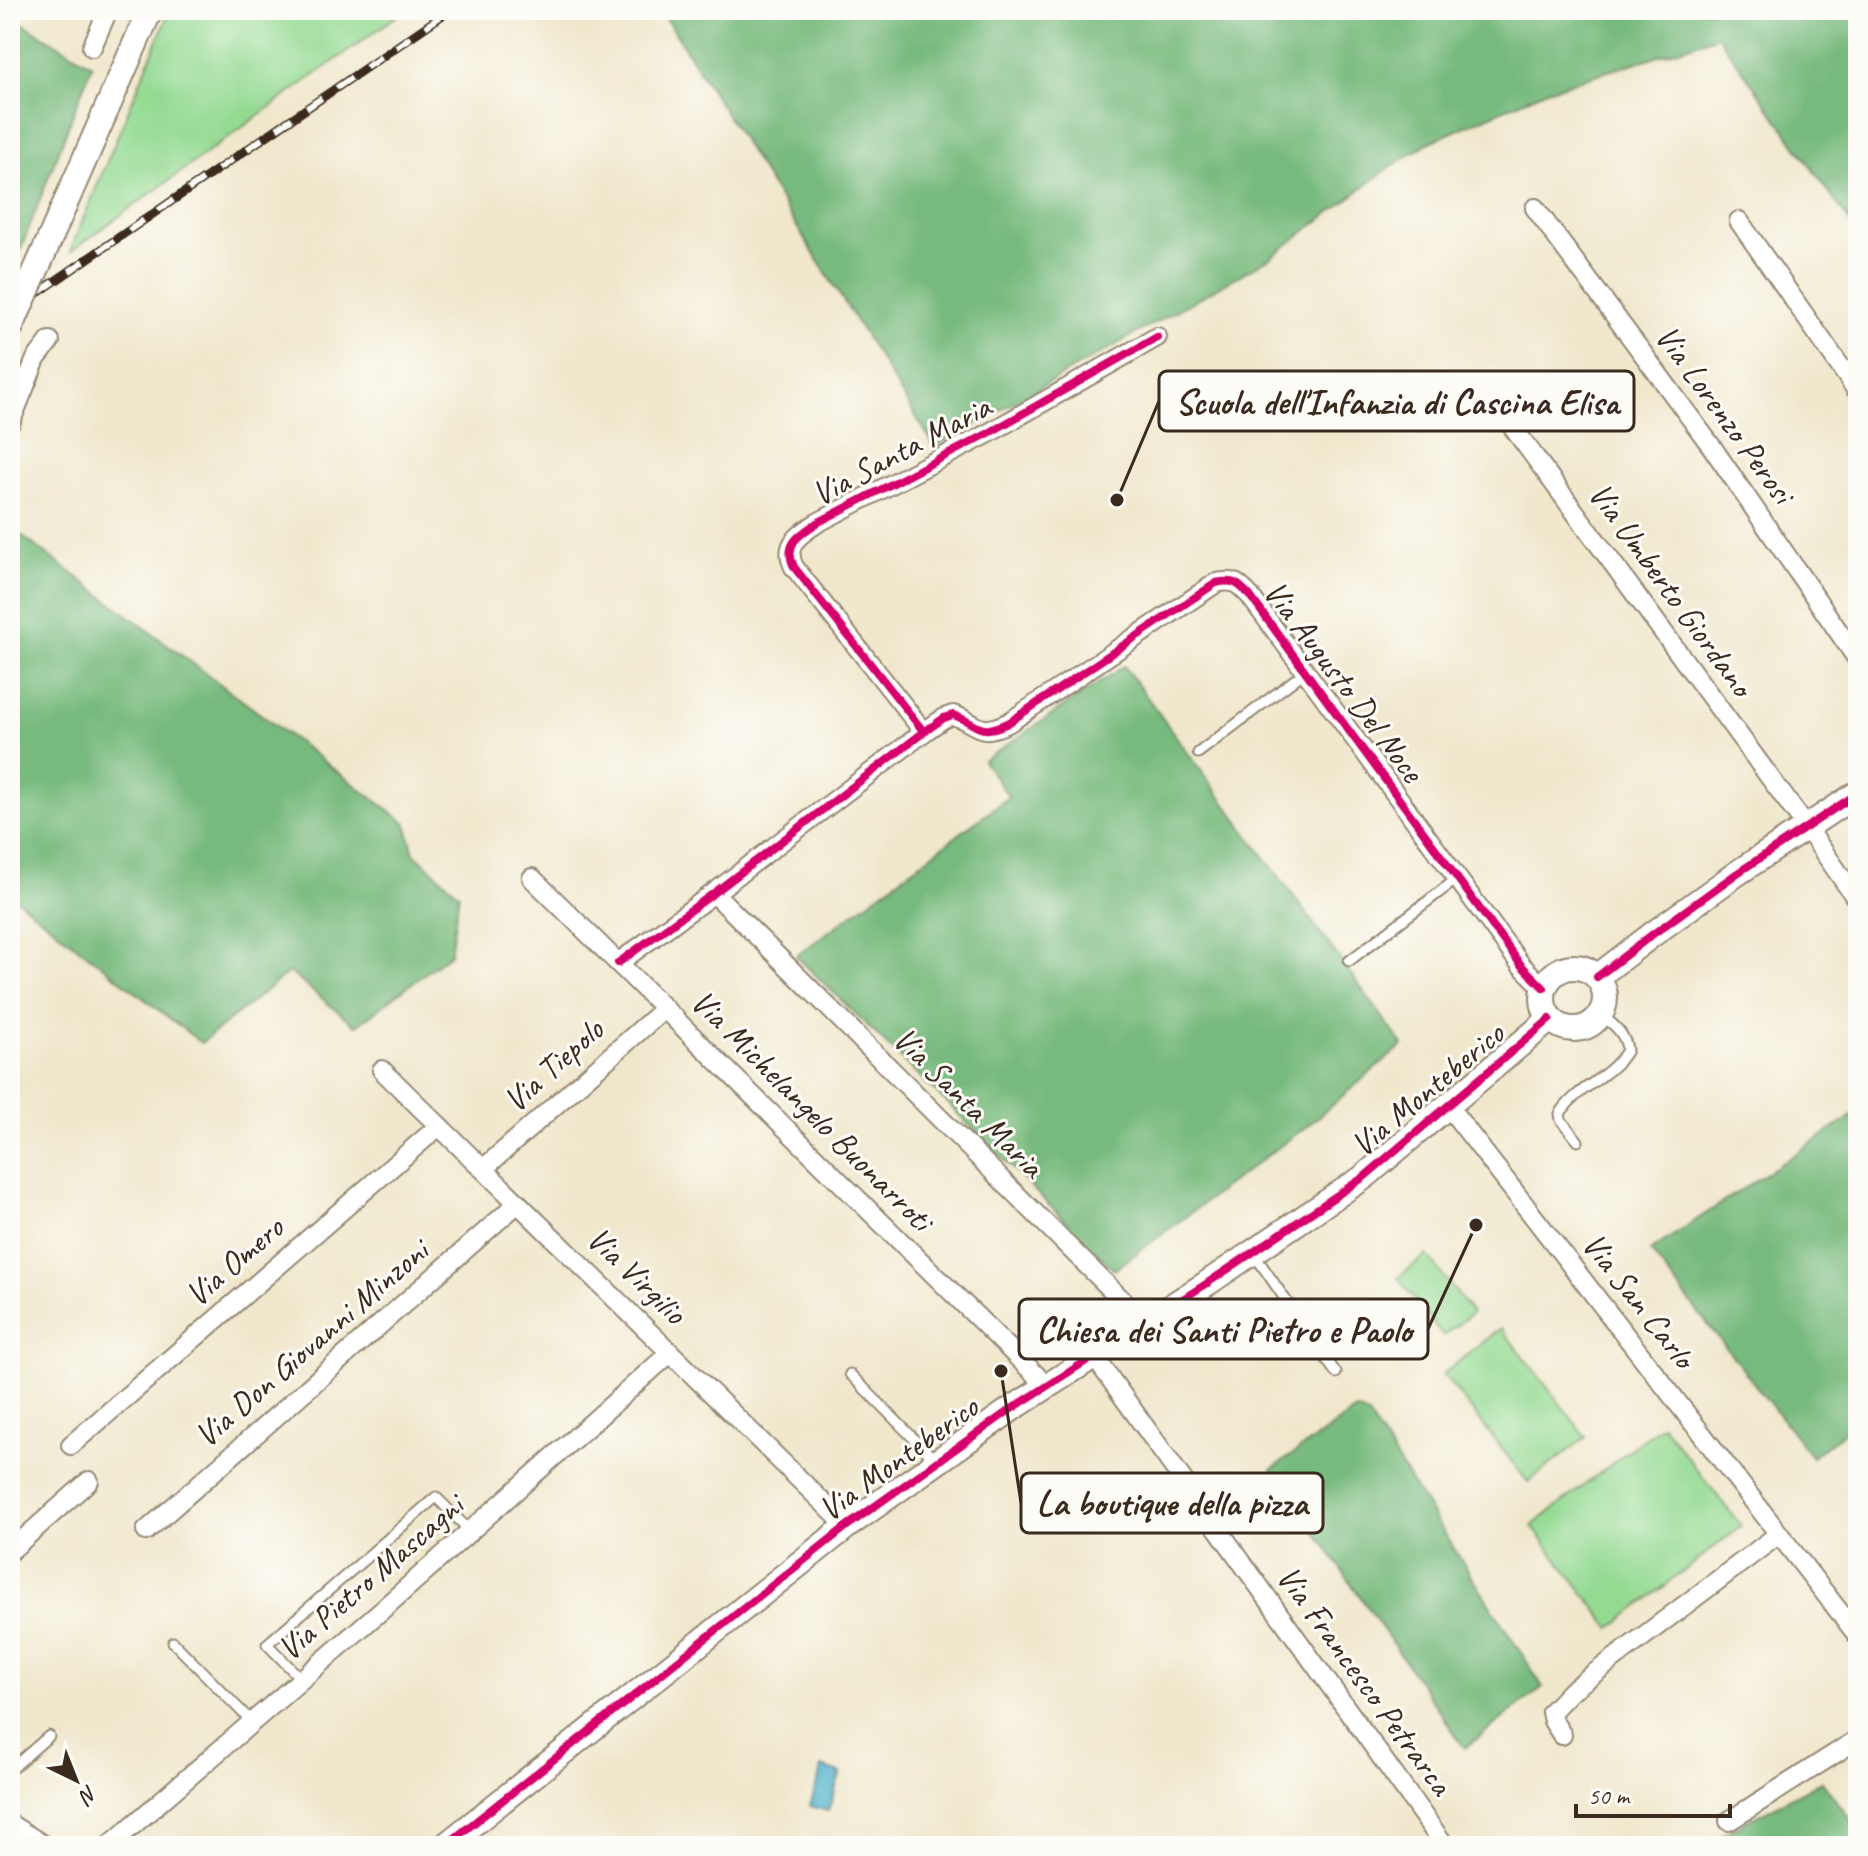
<svg xmlns="http://www.w3.org/2000/svg" width="1868" height="1856" font-family="Caveat,sans-serif">
  <style>
    .green { fill: #94da93; stroke: #688258; stroke-width: 2 }
    .forest { fill: #77ba7d; stroke: #59724e; stroke-width: 2 }
    .water { fill: #4aaec9; stroke: #426c74; stroke-width: 2 }
    .lines { fill: none; stroke-linecap: round; stroke-linejoin: round }
    .lane-casing { stroke: #968875; stroke-width: 13 }
    .street-casing { stroke: #968875; stroke-width: 22 }
    .secondary-casing { stroke: #968875; stroke-width: 28 }
    .lane { stroke: #fff; stroke-width: 9 }
    .street { stroke: #fff; stroke-width: 18 }
    .secondary { stroke: #fff; stroke-width: 24 }
    .rail-casing { stroke: #3b2a1e; stroke-width: 9 }
    .rail { stroke: #fdfcf7; stroke-width: 6; stroke-dasharray: 18; stroke-linecap: butt }
    .secondary-bridge-casing { stroke: #968875; stroke-width: 28; stroke-linecap: butt }
    .secondary-bridge { stroke: #fff; stroke-width: 24 }
    .cycleway-casing { stroke: #fdfcf7; stroke-width: 13 }
    .cycleway { stroke: #d6006c; stroke-width: 8 }
    .labels { text-anchor: middle; dominant-baseline: central; stroke-width: 6; stroke-linejoin: round; paint-order: stroke }
    .street-label { font-size: 34px; fill: #3b2a1e; stroke: #fdfcf7 }
    .leader { fill: none; stroke: #3b2a1e; stroke-width: 3 }
    .callout-dot { fill: #3b2a1e; stroke: #fdfcf7; stroke-width: 3 }
    .callout { fill: #fdfcf7; stroke: #3b2a1e; stroke-width: 3 }
    .callout-label { font-size: 36px; text-anchor: middle; font-weight: bold; fill: #3b2a1e }
  </style>
  <rect width="100%" height="100%" fill="#fdfcf7"/>
  <filter id="ink" filterUnits="userSpaceOnUse"><feTurbulence type="fractalNoise" baseFrequency=".0125" numOctaves="2"/><feDisplacementMap in="SourceGraphic" scale="16" xChannelSelector="R" yChannelSelector="G"/><feConvolveMatrix kernelMatrix="1 2 1 2 8 2 1 2 1" color-interpolation-filters="sRGB"/></filter>
  <filter id="wash" filterUnits="userSpaceOnUse"><feTurbulence type="fractalNoise" baseFrequency=".006" numOctaves="4" result="noise"/><feDisplacementMap in="SourceGraphic" scale="32" xChannelSelector="R" yChannelSelector="G"/><feGaussianBlur stdDeviation="1.8" result="paint"/><feColorMatrix in="noise" values="0 0 0 0 0 0 0 0 0 0 0 0 0 0 0 0 0 1.4 0 .05"/><feComposite in="paint" operator="in"/></filter>
  <g filter="url(#wash)">
    <rect width="100%" height="100%" fill="#f0e7cc"/>
    <g class="green">
      <path d="M170 10H405L71 251 75 239Z"/>
      <path d="M1427 1255 1472 1313 1443 1336 1398 1278Z"/>
      <path d="M1501 1328 1586 1437 1528 1482 1443 1374Z"/>
      <path d="M1662 1425 1741 1526 1611 1628 1532 1526Z"/>
    </g>
    <g class="forest">
      <path d="M661 10H1858V233L1718 36 1673 51 1547 90 1428 143 1389 168 1270 258 935 447Z"/>
      <path d="M10 16 92 65 10 277Z"/>
      <path d="M10 527 406 823 414 853 459 894 450 954 356 1026 289 972 201 1043 10 894Z"/>
      <path d="M1124 666 1403 1045 1307 1126 1114 1270 949 1105 796 956 1009 797 983 761Z"/>
      <path d="M1858 1112V1421L1812 1457 1650 1251Z"/>
      <path d="M1356 1410 1368 1415 1543 1687 1465 1748 1272 1469Z"/>
      <path d="M1822 1781 1858 1830V1846H1701Z"/>
    </g>
    <path class="water" d="M822 1767 841 1773 828 1811 810 1806Z"/>
  </g>
  <g filter="url(#ink)">
    <g class="lines">
      <defs>
        <g id="lane">
          <path d="M1198 753 1306 671"/>
          <path d="M1349 961 1458 878"/>
          <path d="M1578 1141 1561 1120 1560 1114C1576 1087 1612 1077 1627 1050 1626 1035 1613 1023 1600 1015"/>
          <path d="M1254 1254 1336 1373"/>
          <path d="M850 1374 935 1460"/>
          <path d="M173 1642 252 1722"/>
          <path d="M301 1679 267 1644 436 1497 470 1531"/>
          <path d="M10 1770 49 1736"/>
        </g>
        <g id="street">
          <path d="M92 47 108 10"/>
          <path d="M1535 208 1712 447 1858 660"/>
          <path d="M1739 221 1858 392"/>
          <path d="M1484 388 1807 828 1858 901"/>
          <path d="M10 423 36 359 50 341"/>
          <path d="M924 732 944 718 953 715C980 724 977 737 1008 723L1216 583C1234 579 1238 583 1250 596L1521 965 1544 988"/>
          <path d="M532 878 1047 1386"/>
          <path d="M714 893 1145 1323"/>
          <path d="M618 963 714 893 924 732 794 567C783 544 799 535 817 523L989 433 1157 337"/>
          <path d="M382 1070 847 1526"/>
          <path d="M1448 1106 1858 1636"/>
          <path d="M483 1169 664 1009"/>
          <path d="M1094 1356 1445 1846"/>
          <path d="M71 1445 439 1126"/>
          <path d="M146 1531 518 1203"/>
          <path d="M10 1551 89 1481"/>
          <path d="M1562 1735 1553 1721 1551 1712 1571 1691 1779 1534"/>
          <path d="M1729 1821 1858 1739"/>
          <path d="M10 1824 45 1846"/>
          <path d="M109 1846 384 1608 670 1353"/>
        </g>
        <g id="secondary">
          <path d="M51 236 150 10"/>
          <circle cx="1574" cy="998" r="31"/>
          <path d="M1597 977 1653 934 1736 874 1858 793"/>
          <path d="M445 1846 847 1526 1010 1410 1206 1284 1364 1177 1550 1019"/>
        </g>
      </defs>
      <use href="#lane" class="lane-casing"/>
      <use href="#street" class="street-casing"/>
      <use href="#secondary" class="secondary-casing"/>
      <use href="#lane" class="lane"/>
      <use href="#street" class="street"/>
      <use href="#secondary" class="secondary"/>
      <defs>
        <path id="rail" d="M10 312 450 10"/>
      </defs>
      <use href="#rail" class="rail-casing"/>
      <use href="#rail" class="rail"/>
      <defs>
        <path id="secondary-bridge" d="M10 329 51 236"/>
      </defs>
      <use href="#secondary-bridge" class="secondary-bridge-casing"/>
      <use href="#secondary-bridge" class="secondary-bridge"/>
      <defs>
        <g id="cycleway">
          <path d="M924 732 944 718 953 715C980 724 977 737 1008 723L1216 583C1234 579 1238 583 1250 596L1521 965 1544 988"/>
          <path d="M618 963 714 893 924 732 794 567C783 544 799 535 817 523L989 433 1157 337"/>
          <path d="M1597 977 1653 934 1736 874 1858 793"/>
          <path d="M445 1846 847 1526 1010 1410 1206 1284 1364 1177 1550 1019"/>
        </g>
      </defs>
      <use href="#cycleway" class="cycleway-casing"/>
      <use href="#cycleway" class="cycleway"/>
    </g>
  </g>
  <g class="labels">
    <g class="street-label">
      <text transform="translate(1725 414) rotate(54)">Via Lorenzo Perosi</text>
      <text transform="translate(901 450) rotate(-28)">Via Santa Maria</text>
      <text transform="translate(1671 589) rotate(54)">Via Umberto Giordano</text>
      <text transform="translate(1344 681) rotate(53)">Via Augusto Del Noce</text>
      <text transform="translate(553 1065) rotate(-42)">Via Tiepolo</text>
      <text transform="translate(1427 1089) rotate(-40)">Via Monteberico</text>
      <text transform="translate(969 1102) rotate(45)">Via Santa Maria</text>
      <text transform="translate(812 1110) rotate(45)">Via Michelangelo Buonarroti</text>
      <text transform="translate(234 1261) rotate(-41)">Via Omero</text>
      <text transform="translate(637 1275) rotate(44)">Via Virgilio</text>
      <text transform="translate(1639 1300) rotate(52)">Via San Carlo</text>
      <text transform="translate(311 1343) rotate(-41)">Via Don Giovanni Minzoni</text>
      <text transform="translate(898 1458) rotate(-36)">Via Monteberico</text>
      <text transform="translate(370 1577) rotate(-41)">Via Pietro Mascagni</text>
      <text transform="translate(1365 1680) rotate(54)">Via Francesco Petrarca</text>
    </g>
  </g>
  <path class="leader" d="M1117 500L1159 401M1476 1225L1428 1329M1001 1371L1021 1503"/>
  <g class="callout-dot">
    <circle cx="1117" cy="500" r="8"/>
    <circle cx="1476" cy="1225" r="8"/>
    <circle cx="1001" cy="1371" r="8"/>
  </g>
  <g class="callout">
    <rect x="1159" y="371" width="475" height="60" rx="8"/>
    <rect x="1019" y="1299" width="409" height="60" rx="8"/>
    <rect x="1021" y="1473" width="302" height="60" rx="8"/>
  </g>
  <g class="callout-label">
    <text x="1397" y="414">Scuola dell'Infanzia di Cascina Elisa</text>
    <text x="1224" y="1342">Chiesa dei Santi Pietro e Paolo</text>
    <text x="1172" y="1515">La boutique della pizza</text>
  </g>
  <rect width="1868" height="1856" fill="none" stroke="#fdfcf7" stroke-width="40"/>
  <g transform="translate(76 1780) rotate(137)" stroke="#fdfcf7" stroke-width="6" paint-order="stroke">
  <path d="M0-6L14 30L0 20L-14 30Z" fill="#3b2a1e"/>
  <text y="-12" font-size="22" font-weight="bold" text-anchor="middle" fill="#3b2a1e">N</text>
  </g>
  <path d="M1576 1804v12h154v-12" fill="none" stroke="#3b2a1e" stroke-width="4"/>
  <text x="1588" y="1804" font-size="24" fill="#3b2a1e" stroke="#fdfcf7" stroke-width="6" paint-order="stroke">50 m</text>
</svg>
